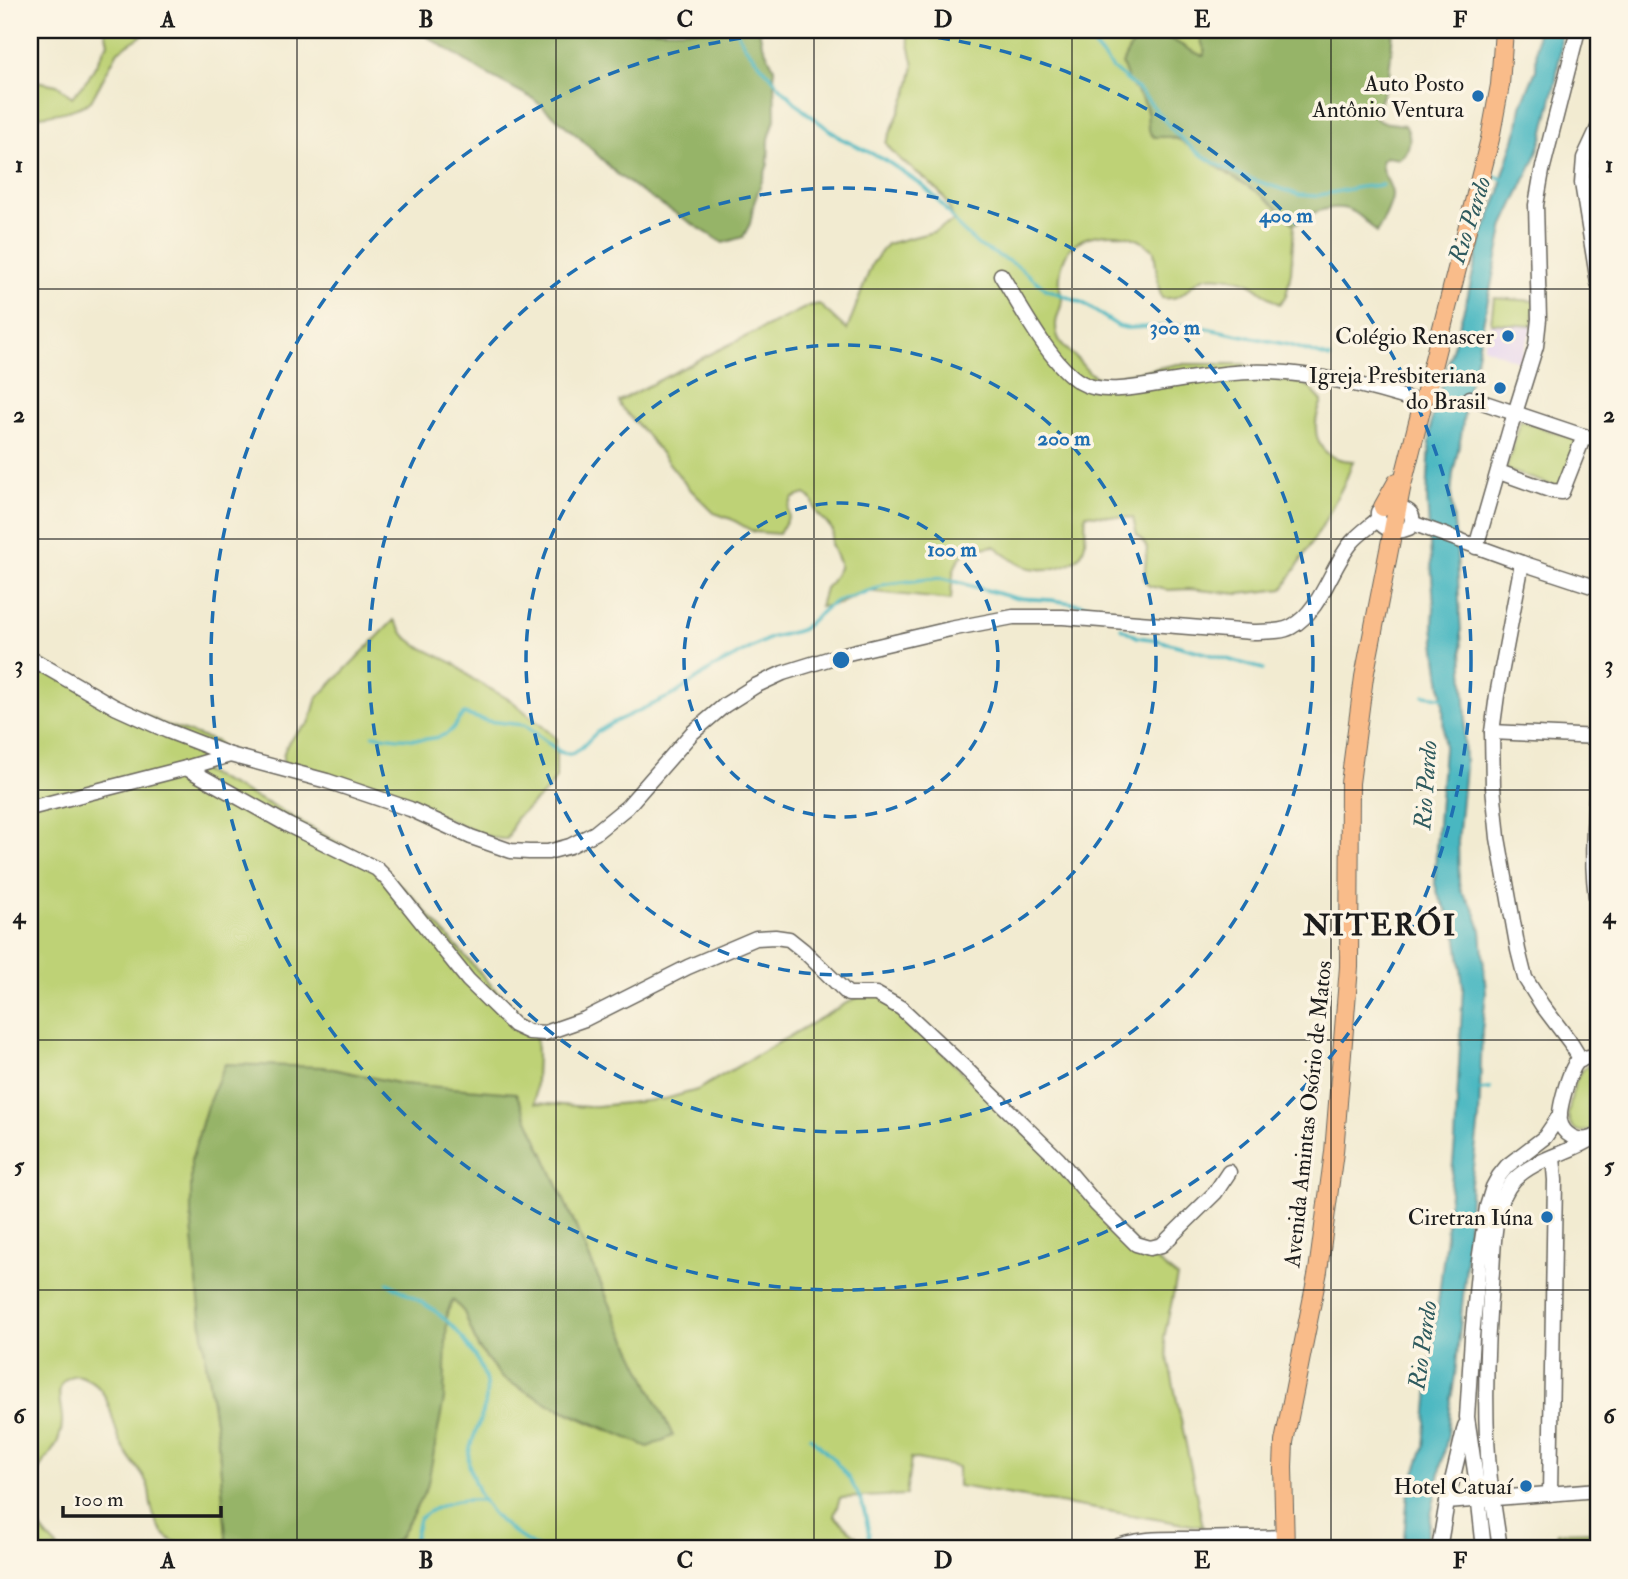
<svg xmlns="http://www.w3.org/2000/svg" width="1628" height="1579" font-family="'IM FELL Double Pica',serif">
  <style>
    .built { fill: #e5d3f1 }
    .green { fill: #bed276; stroke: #6d7749; stroke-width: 2 }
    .forest { fill: #96b467; stroke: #596842; stroke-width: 2 }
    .water { fill: #48b7c1; stroke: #326a6e; stroke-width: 2 }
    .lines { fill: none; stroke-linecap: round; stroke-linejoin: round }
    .stream { stroke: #48b7c1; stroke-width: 3.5 }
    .minor-casing { stroke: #67645b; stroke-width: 17 }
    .major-casing { stroke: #67645b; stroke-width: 20 }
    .minor { stroke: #fff; stroke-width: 14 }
    .major { stroke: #f9bc8a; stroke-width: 18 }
    .grid { fill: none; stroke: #1c1c1c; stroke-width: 2; stroke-opacity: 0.55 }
    .ring { fill: none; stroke: #1f6fb2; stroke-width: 3.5; stroke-dasharray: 12 9 }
    .poi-dot { fill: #1f6fb2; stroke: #fcf5e5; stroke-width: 2.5 }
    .labels { text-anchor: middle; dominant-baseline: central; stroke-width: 7; stroke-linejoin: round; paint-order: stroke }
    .poi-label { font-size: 23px; fill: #1c1c1c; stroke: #fcf5e5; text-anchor: end }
    .street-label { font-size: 23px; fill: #1c1c1c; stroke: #fcf5e5 }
    .water-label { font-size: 24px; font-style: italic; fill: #2e5a5e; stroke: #fcf5e5 }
    .district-label { font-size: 30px; font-weight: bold; letter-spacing: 2px; fill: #1c1c1c; stroke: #fcf5e5 }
    .centre { fill: #1f6fb2; stroke: #fcf5e5; stroke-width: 3.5 }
    .ring-label { font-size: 21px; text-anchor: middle; font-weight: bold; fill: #1f6fb2; stroke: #fcf5e5; stroke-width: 7; stroke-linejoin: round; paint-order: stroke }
    .neatline { fill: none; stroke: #1c1c1c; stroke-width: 2.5 }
    .grid-label { font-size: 23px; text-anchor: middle; font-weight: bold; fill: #1c1c1c }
  </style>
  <rect width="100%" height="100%" fill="#fcf5e5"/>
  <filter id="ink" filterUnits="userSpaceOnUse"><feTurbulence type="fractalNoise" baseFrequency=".0143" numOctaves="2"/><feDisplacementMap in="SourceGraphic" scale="14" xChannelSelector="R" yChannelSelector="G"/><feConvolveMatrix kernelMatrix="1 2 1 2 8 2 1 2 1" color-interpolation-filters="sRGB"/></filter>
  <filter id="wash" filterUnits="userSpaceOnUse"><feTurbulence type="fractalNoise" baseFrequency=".00686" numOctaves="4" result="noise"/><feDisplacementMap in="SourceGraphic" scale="28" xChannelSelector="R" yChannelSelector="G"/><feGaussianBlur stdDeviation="1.57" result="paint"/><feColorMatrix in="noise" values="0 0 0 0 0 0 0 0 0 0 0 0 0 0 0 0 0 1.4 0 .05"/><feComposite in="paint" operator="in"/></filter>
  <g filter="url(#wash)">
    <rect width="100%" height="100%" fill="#f2ebd1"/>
    <path class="built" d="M1494 298 1532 326 1520 362 1483 347 1491 323Z"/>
    <g class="green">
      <path d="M105 30H151L118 51 91 101C78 111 46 116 30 117V77L36 81 57 85 72 97 88 79 108 43Z"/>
      <path d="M906 30H1201C1201 37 1206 51 1204 56L1196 54 1129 82 1143 99 1154 137H1171L1180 140 1228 174 1259 193 1275 206 1294 224 1291 272 1286 296 1279 304C1267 298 1259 287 1247 282 1239 279 1213 274 1204 278 1186 284 1187 301 1162 298L1159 289 1154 251C1148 247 1143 241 1137 239 1115 230 1075 232 1065 257 1061 266 1059 278 1060 288 1060 292 1062 295 1062 299 1062 308 1056 316 1056 325 1056 344 1067 348 1078 360 1087 370 1089 375 1102 379L1178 364H1244L1270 379 1302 383 1309 387 1322 401C1309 431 1316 460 1353 461L1345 482 1321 528 1283 589 1239 594 1189 589 1167 590 1149 586 1144 580 1147 549 1145 544 1137 535 1133 518 1086 514C1084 524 1087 537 1084 547 1078 569 1039 574 1021 565 1012 561 1003 552 994 546 987 547 978 548 971 550 951 557 952 582 951 600L866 591 839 604 820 607 825 588 831 582 839 568V563L831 544 833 531C828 522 821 519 817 513 811 504 817 501 805 494L793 498 788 509 789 516 779 534 754 532 731 519 714 513 688 487 644 432 620 406 619 401 708 355 809 306 819 304 847 330 872 264 887 244 933 232 954 221C952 215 949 207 946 201 931 177 900 166 886 143L908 92 914 66Z"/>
      <path d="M1494 298 1535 301 1532 326 1491 323Z"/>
      <path d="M1520 420 1577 440 1561 488 1506 470Z"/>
      <path d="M394 620 405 636 418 646 453 663 474 680 512 701 556 738V778L549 789 516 818 507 839C484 841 437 811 412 803 370 789 326 777 283 764 282 750 289 739 300 730 303 728 307 726 309 723 313 717 313 705 318 697Z"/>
      <path d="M30 656 163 724 218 742 220 747 203 766 204 772 273 806 373 863 409 893 490 984 536 1030 537 1055 535 1103 588 1107 665 1099 697 1090 845 1004 870 991 879 990 1140 1247 1177 1277 1164 1338 1203 1527 958 1486V1467L911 1458 906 1495 840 1498 834 1516 858 1538 922 1549H936H385L400 1537 447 1312 453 1299 464 1312 478 1348 502 1378 551 1405 606 1430 608 1300 542 1150 515 1094 402 1084 324 1067 207 1106 191 1161V1214L206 1362 219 1448 227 1549C221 1549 212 1551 206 1549 203 1548 200 1546 197 1545 191 1544 186 1545 181 1544 164 1540 156 1525 152 1509 149 1500 151 1492 147 1483 140 1469 128 1458 121 1443 110 1420 112 1388 83 1377 78 1375 72 1375 68 1378 52 1387 63 1408 62 1422 62 1427 61 1433 59 1438 55 1451 43 1461 37 1473 34 1480 33 1488 33 1494 32 1521 41 1532 59 1549H30Z"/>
      <path d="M1592 1063 1598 1064V1126C1584 1135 1571 1135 1568 1115 1571 1098 1574 1070 1592 1063Z"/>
      <path d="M1598 1531V1549H1557V1532Z"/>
    </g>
    <g class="forest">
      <path d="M417 30H759L762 43 774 68 775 119 769 139 768 164 754 203 750 224 743 237 723 243 643 193 618 175 579 137 532 98 483 72Z"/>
      <path d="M1201 30H1393L1389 76 1374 117 1381 122 1405 125C1412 136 1411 152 1399 159L1387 157 1382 160C1379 174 1391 181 1392 194 1393 204 1381 224 1377 233 1356 210 1345 201 1313 213 1306 216 1301 222 1294 224L1275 206 1259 193 1228 174 1180 140 1171 137H1154L1151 134 1148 128 1147 110 1143 100 1129 82 1122 64C1127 52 1133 40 1147 36 1168 30 1184 51 1204 56L1205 52 1201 40Z"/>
      <path d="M225 1064 324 1067 402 1084 516 1093 542 1150 608 1300 673 1436 648 1447 551 1405 502 1378 478 1347 464 1312 453 1300 447 1313 444 1399 427 1488 400 1537 385 1549H227L219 1448 206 1362 197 1282 191 1214V1161L207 1106Z"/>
    </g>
    <path class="water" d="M1537 30H1560L1561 46 1556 80 1543 136 1534 161 1504 225 1481 333 1475 366 1467 391 1461 436 1453 474 1451 495 1457 553 1459 599 1466 717 1464 733 1465 766 1458 842 1459 883 1461 891 1474 909 1481 930 1486 993 1482 1031 1479 1120 1471 1183 1465 1277 1455 1376 1451 1399 1448 1434 1424 1549H1403L1408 1493 1424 1447 1432 1352 1445 1245 1455 1142 1463 986 1455 924 1439 897 1435 884 1436 848 1444 749 1443 701 1433 627 1434 607 1427 498 1431 422 1468 295 1478 251 1484 231 1500 192 1503 175 1518 127 1521 106 1536 70Z"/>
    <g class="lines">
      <g class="stream">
        <path d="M736 30 744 45 781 88 802 109 840 138 885 160 922 185 938 200 960 228 978 245 1016 265 1046 289 1083 303 1118 326 1126 328 1190 325 1289 345 1330 358"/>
        <path d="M1080 30 1113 69 1141 92 1176 134 1197 152 1216 164 1242 176 1299 195 1315 196 1360 187 1382 185"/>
        <path d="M1494 176 1505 180"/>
        <path d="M1121 628 1137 637 1157 640 1263 669"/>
        <path d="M1424 695 1441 697 1446 699"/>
        <path d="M373 735C393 737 428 744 446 734 455 730 457 719 464 714L487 721 524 725 560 752 569 754 573 753 581 748 597 732 612 723 675 694 711 669 770 638 801 630 827 607 837 601 875 589 886 584 939 578 946 579 1015 598 1051 600 1079 604 1106 610 1114 615"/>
        <path d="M1478 1090 1490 1089"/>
        <path d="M388 1283C422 1303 449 1314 470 1349 476 1358 482 1367 485 1378 491 1403 478 1422 471 1445 466 1461 469 1465 474 1481 486 1515 509 1531 539 1549"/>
        <path d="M810 1437C830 1454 851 1476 861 1501 867 1516 869 1534 871 1549"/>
        <path d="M412 1549 419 1519C439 1503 457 1499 482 1500"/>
      </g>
    </g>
  </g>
  <g filter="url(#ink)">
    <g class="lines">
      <defs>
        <g id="minor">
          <path d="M1598 128 1584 158 1582 183 1598 283"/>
          <path d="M1001 275C1020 305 1050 364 1080 382 1103 396 1143 386 1169 382 1202 377 1237 370 1270 372 1321 374 1373 387 1422 403"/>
          <path d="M1470 398 1598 441"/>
          <path d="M1499 472 1552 491 1562 492 1584 436"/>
          <path d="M1391 505C1403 508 1419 511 1409 528 1396 534 1376 529 1378 512L1383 507Z"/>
          <path d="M1412 523 1522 563 1598 588"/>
          <path d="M1476 547 1510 429 1536 346 1539 319 1536 205 1542 171 1578 30"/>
          <path d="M1522 563 1497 695 1492 732 1493 787 1498 838 1518 950 1525 978 1542 1005 1570 1042 1581 1060"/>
          <path d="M30 658 115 707 168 731 230 755 327 781 410 809 471 837 511 851 529 852H548L570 846 595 833 627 807 692 733 725 705 755 686 783 673 844 654 950 629 1013 617H1063L1252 632C1265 631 1280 633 1291 627 1322 610 1330 568 1352 542 1359 534 1369 527 1377 520"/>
          <path d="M1492 732 1598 737"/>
          <path d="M186 768 288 825 377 869 388 880 468 980 514 1025 529 1032 545 1033 585 1019 688 967 756 938 775 937 789 939 804 951 848 994H876L901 1008 964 1067 1058 1159 1096 1204 1136 1244 1150 1248 1162 1245 1215 1193 1229 1172"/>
          <path d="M1598 774C1595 817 1589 864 1598 908"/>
          <path d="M30 808 186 768 230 755"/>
          <path d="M1591 1138C1578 1143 1563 1135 1560 1121 1558 1110 1569 1071 1577 1062 1583 1057 1591 1056 1598 1056"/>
          <path d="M1550 1494 1555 1180 1553 1157"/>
          <path d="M1447 1502 1598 1490"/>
          <path d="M1111 1549C1137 1537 1169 1539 1197 1539 1226 1538 1256 1538 1285 1537"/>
          <path d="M1439 1549 1447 1502 1465 1426"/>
          <path d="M1484 1549 1477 1485 1467 1417 1472 1337 1479 1261 1487 1207 1493 1187 1499 1176 1507 1166 1545 1137 1560 1115"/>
          <path d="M1500 1549C1497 1526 1493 1503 1490 1480 1483 1411 1486 1342 1492 1272 1494 1243 1493 1203 1514 1180 1535 1158 1569 1154 1594 1137"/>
        </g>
        <g id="major">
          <path d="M1383 507 1397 482"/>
          <path d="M1285 1549 1283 1467 1284 1442 1318 1271 1334 1152 1349 967 1350 783 1364 677 1401 489 1490 139 1500 85 1504 30"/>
        </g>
      </defs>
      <use href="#minor" class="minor-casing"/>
      <use href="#major" class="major-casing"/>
      <use href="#minor" class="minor"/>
      <use href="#major" class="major"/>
    </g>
  </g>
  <path class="grid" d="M297 30V1549M556 30V1549M814 30V1549M1072 30V1549M1331 30V1549M30 289H1598M30 539H1598M30 790H1598M30 1040H1598M30 1290H1598"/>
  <g class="ring">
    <circle cx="841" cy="660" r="157"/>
    <circle cx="841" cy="660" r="315"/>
    <circle cx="841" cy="660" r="472"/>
    <circle cx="841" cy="660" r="630"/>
  </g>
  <g class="poi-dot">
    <circle cx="1478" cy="96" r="7"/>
    <circle cx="1508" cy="336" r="7"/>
    <circle cx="1500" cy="388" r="7"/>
    <circle cx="1547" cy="1217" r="7"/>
    <circle cx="1526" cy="1486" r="7"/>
  </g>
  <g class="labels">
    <g class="poi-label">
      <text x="1464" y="83">Auto Posto<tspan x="1464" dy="26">Antônio Ventura</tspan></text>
      <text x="1494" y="336">Colégio Renascer</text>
      <text x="1486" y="375">Igreja Presbiteriana<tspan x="1486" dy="26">do Brasil</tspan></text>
      <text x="1533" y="1217">Ciretran Iúna</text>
      <text x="1512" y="1486">Hotel Catuaí</text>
    </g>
    <g class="street-label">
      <text transform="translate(1308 1114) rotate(-84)">Avenida Amintas Osório de Matos</text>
    </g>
    <g class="water-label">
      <text transform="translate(1470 220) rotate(-72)">Rio Pardo</text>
      <text transform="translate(1426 785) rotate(-86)">Rio Pardo</text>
      <text transform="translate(1423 1345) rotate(-82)">Rio Pardo</text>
    </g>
    <g class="district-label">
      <text x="1380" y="925">NITERÓI</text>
    </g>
  </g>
  <circle cx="841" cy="660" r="10" class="centre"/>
  <g class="ring-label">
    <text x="1286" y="222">400 m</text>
    <text x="1175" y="334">300 m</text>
    <text x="1064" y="445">200 m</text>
    <text x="952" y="556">100 m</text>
  </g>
  <rect width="1628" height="1579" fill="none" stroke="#fcf5e5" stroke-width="77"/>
  <path d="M63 1506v10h158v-10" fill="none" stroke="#1c1c1c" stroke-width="3.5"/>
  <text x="74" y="1506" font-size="21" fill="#1c1c1c" stroke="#fcf5e5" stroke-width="5" paint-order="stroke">100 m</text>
  <rect x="38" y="38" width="1552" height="1502" class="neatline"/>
  <g class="grid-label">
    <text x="168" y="27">A</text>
    <text x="426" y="27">B</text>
    <text x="685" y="27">C</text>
    <text x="943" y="27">D</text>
    <text x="1202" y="27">E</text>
    <text x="1460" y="27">F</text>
    <text x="19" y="172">1</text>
    <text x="1609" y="172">1</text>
    <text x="19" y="422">2</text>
    <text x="1609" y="422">2</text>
    <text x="19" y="672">3</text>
    <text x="1609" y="672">3</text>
    <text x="19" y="923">4</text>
    <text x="1609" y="923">4</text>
    <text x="19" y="1173">5</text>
    <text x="1609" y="1173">5</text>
    <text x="19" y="1423">6</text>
    <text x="1609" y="1423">6</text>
    <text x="168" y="1568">A</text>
    <text x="426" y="1568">B</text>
    <text x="685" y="1568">C</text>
    <text x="943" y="1568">D</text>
    <text x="1202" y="1568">E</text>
    <text x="1460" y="1568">F</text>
  </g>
</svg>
